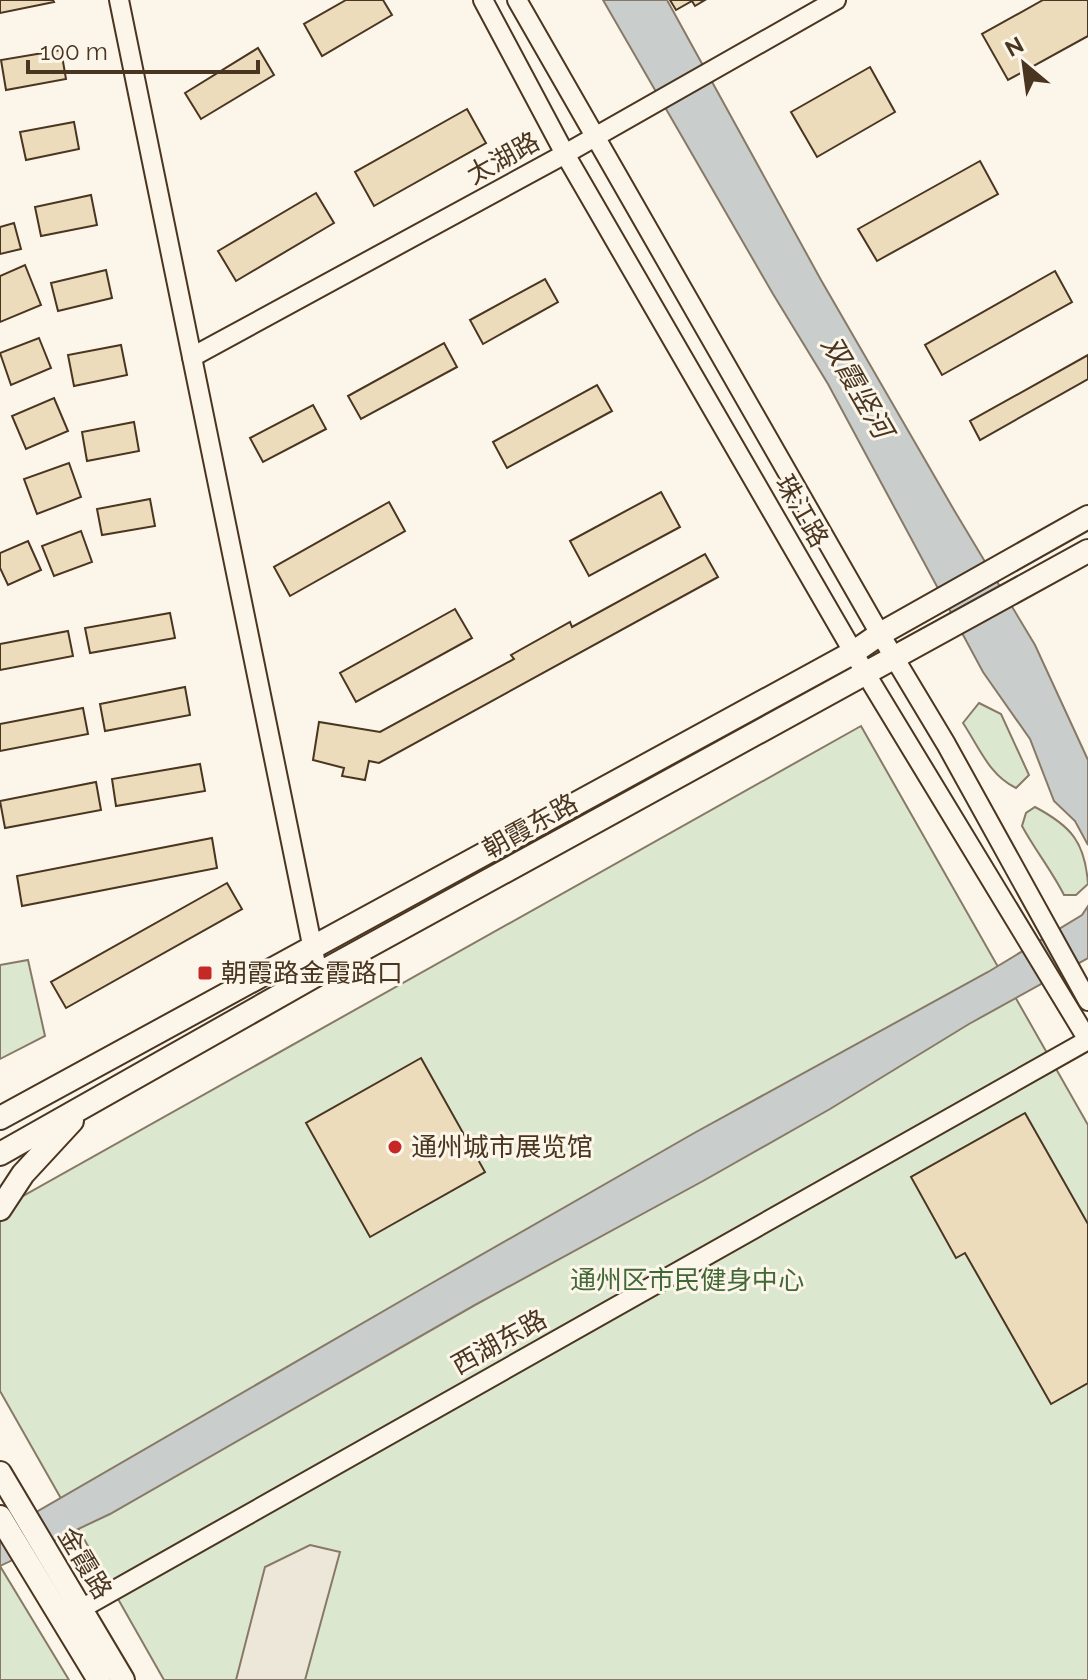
<svg xmlns="http://www.w3.org/2000/svg" width="1088" height="1680" font-family="Raleway,'Noto Sans SC',sans-serif">
  <style>
    .green { fill: #dce7d0; stroke: #887966; stroke-width: 2 }
    .parking { fill: #ede7d9; stroke: #887966; stroke-width: 2 }
    .water { fill: #c9cecd; stroke: #887966; stroke-width: 2 }
    .building { fill: #ecdcbc; stroke: #4a3520; stroke-width: 2 }
    .lines { fill: none; stroke-linecap: round; stroke-linejoin: round }
    .minor-casing { stroke: #4a3520; stroke-width: 22 }
    .major-casing { stroke: #4a3520; stroke-width: 26 }
    .minor { stroke: #fbf6e9; stroke-width: 18 }
    .major { stroke: #fbf6e9; stroke-width: 22 }
    .poi-dot { fill: #c62828; stroke: #fbf6e9; stroke-width: 3 }
    .labels { text-anchor: middle; dominant-baseline: central; stroke-width: 6; stroke-linejoin: round; paint-order: stroke }
    .street-label { font-size: 26px; fill: #4a3520; stroke: #fbf6e9 }
    .poi-label { font-size: 26px; fill: #4a3520; stroke: #fbf6e9; text-anchor: start }
    .park-label { font-size: 26px; fill: #436837; stroke: #fbf6e9 }
    .water-label { font-size: 28px; font-style: italic; fill: #4a3520; stroke: #fbf6e9 }
  </style>
  <rect width="100%" height="100%" fill="#fbf6e9"/>
  <g class="green">
    <path d="M979 703 1001 714 1029 775 1016 788C989 775 979 747 963 723Z"/>
    <path d="M861 726 1088 1125V1680H164L0 1391V1209Z"/>
    <path d="M1035 807C1071 826 1085 842 1088 884L1076 895H1064C1052 871 1035 850 1022 826L1026 813Z"/>
    <path d="M28 960 45 1036 0 1059V965Z"/>
    <path d="M0 1566 69 1680H0Z"/>
  </g>
  <path class="parking" d="M310 1545 340 1552 305 1680H236L265 1567Z"/>
  <g class="water">
    <path d="M603 0H667L821 280 954 510 1035 645 1088 760V845L1075 821 1054 801 1030 739 983 672 828 384 773 294Z"/>
    <path d="M1088 906V958L969 1024 830 1109 703 1181 475 1305 110 1514 0 1566V1533L432 1283 696 1132 988 972 1082 915Z"/>
  </g>
  <g class="building">
    <path d="M0 0H53L54 2 0 13Z"/>
    <path d="M346 0H383L392 15 322 56 304 24Z"/>
    <path d="M670 0H705L695 6 692 1 676 10Z"/>
    <path d="M1043 0H1088V36L1008 80 982 34Z"/>
    <path d="M258 48 274 75 201 119 185 93Z"/>
    <path d="M61 50 66 79 6 90 1 60Z"/>
    <path d="M870 67 895 112 817 157 791 112Z"/>
    <path d="M467 109 486 143 374 206 355 172Z"/>
    <path d="M74 122 79 149 26 160 20 132Z"/>
    <path d="M980 161 998 194 877 261 858 229Z"/>
    <path d="M316 193 334 223 236 281 218 251Z"/>
    <path d="M91 195 97 225 41 236 35 207Z"/>
    <path d="M14 223 21 249 0 254V227Z"/>
    <path d="M25 265 41 305 0 322V276Z"/>
    <path d="M106 270 112 298 58 311 51 283Z"/>
    <path d="M1055 271 1072 302 942 375 925 345Z"/>
    <path d="M545 279 558 302 483 344 470 320Z"/>
    <path d="M39 338 51 368 11 385 0 353Z"/>
    <path d="M444 343 457 367 361 419 348 396Z"/>
    <path d="M121 345 127 375 74 386 68 355Z"/>
    <path d="M1088 355V379L980 440 970 421Z"/>
    <path d="M597 385 612 411 507 468 493 442Z"/>
    <path d="M54 398 68 431 26 449 12 416Z"/>
    <path d="M313 405 326 429 263 462 250 438Z"/>
    <path d="M134 422 139 451 87 461 82 432Z"/>
    <path d="M69 463 81 497 37 514 24 479Z"/>
    <path d="M661 492 680 527 589 576 570 541Z"/>
    <path d="M150 499 155 526 102 535 97 509Z"/>
    <path d="M389 502 405 531 290 596 274 567Z"/>
    <path d="M81 531 92 562 54 576 42 546Z"/>
    <path d="M28 541 41 570 8 585 0 568V553Z"/>
    <path d="M705 554 718 577 379 763 369 761 365 780 342 776 344 768 313 760 319 722 380 732 514 659 511 655 570 622 572 627Z"/>
    <path d="M455 609 472 638 356 702 340 673Z"/>
    <path d="M170 613 175 638 90 653 85 628Z"/>
    <path d="M68 631 73 656 0 670V644Z"/>
    <path d="M185 687 190 715 105 731 100 704Z"/>
    <path d="M83 708 88 734 0 751V724Z"/>
    <path d="M200 764 205 791 116 806 112 779Z"/>
    <path d="M96 782 101 810 5 828 0 801Z"/>
    <path d="M212 838 217 868 22 906 17 876Z"/>
    <path d="M227 883 242 909 66 1008 51 982Z"/>
    <path d="M421 1058 485 1172 370 1237 306 1123Z"/>
    <path d="M1025 1113 1088 1224V1383L1051 1404 965 1253 956 1258 911 1177Z"/>
  </g>
  <g class="lines">
    <defs>
      <g id="minor">
        <path d="M119 0 318 974"/>
        <path d="M483 0 565 154 866 674 1088 1040"/>
        <path d="M517 0 880 634 946 744 1088 1001"/>
        <path d="M192 357 565 154 836 0"/>
        <path d="M72 1614 1088 1040"/>
      </g>
      <g id="major">
        <path d="M0 1118 854 652 880 634 1088 517"/>
        <path d="M0 1154 318 974 1088 551"/>
        <path d="M0 1209 23 1174 72 1121"/>
        <path d="M0 1473 123 1680"/>
        <path d="M0 1517 99 1680"/>
      </g>
    </defs>
    <use href="#minor" class="minor-casing"/>
    <use href="#major" class="major-casing"/>
    <use href="#minor" class="minor"/>
    <use href="#major" class="major"/>
  </g>
  <g class="poi-dot">
    <rect x="197" y="965" width="16" height="16" rx="4"/>
    <circle cx="395" cy="1147" r="8"/>
  </g>
  <g class="labels">
    <g class="street-label">
      <text transform="translate(503 158) rotate(-29)">太湖路</text>
      <text transform="translate(802 511) rotate(60)">珠江路</text>
      <text transform="translate(530 826) rotate(-29)">朝霞东路</text>
      <text transform="translate(499 1342) rotate(-29)">西湖东路</text>
      <text transform="translate(85 1563) rotate(59)">金霞路</text>
    </g>
    <g class="poi-label">
      <text x="221" y="973">朝霞路金霞路口</text>
      <text x="411" y="1147">通州城市展览馆</text>
    </g>
    <g class="park-label">
      <text x="687" y="1280">通州区市民健身中心</text>
    </g>
    <g class="water-label">
      <text transform="translate(857 387) rotate(60)">双霞竖河</text>
    </g>
  </g>
  <g transform="translate(1024 64) rotate(331)" stroke="#fbf6e9" stroke-width="6" paint-order="stroke">
  <path d="M0-6L14 30L0 20L-14 30Z" fill="#4a3520"/>
  <text y="-12" font-size="22" font-weight="bold" text-anchor="middle" fill="#4a3520">N</text>
  </g>
  <path d="M28 60v12h230v-12" fill="none" stroke="#4a3520" stroke-width="4"/>
  <text x="40" y="60" font-size="24" fill="#4a3520" stroke="#fbf6e9" stroke-width="6" paint-order="stroke">100 m</text>
</svg>
